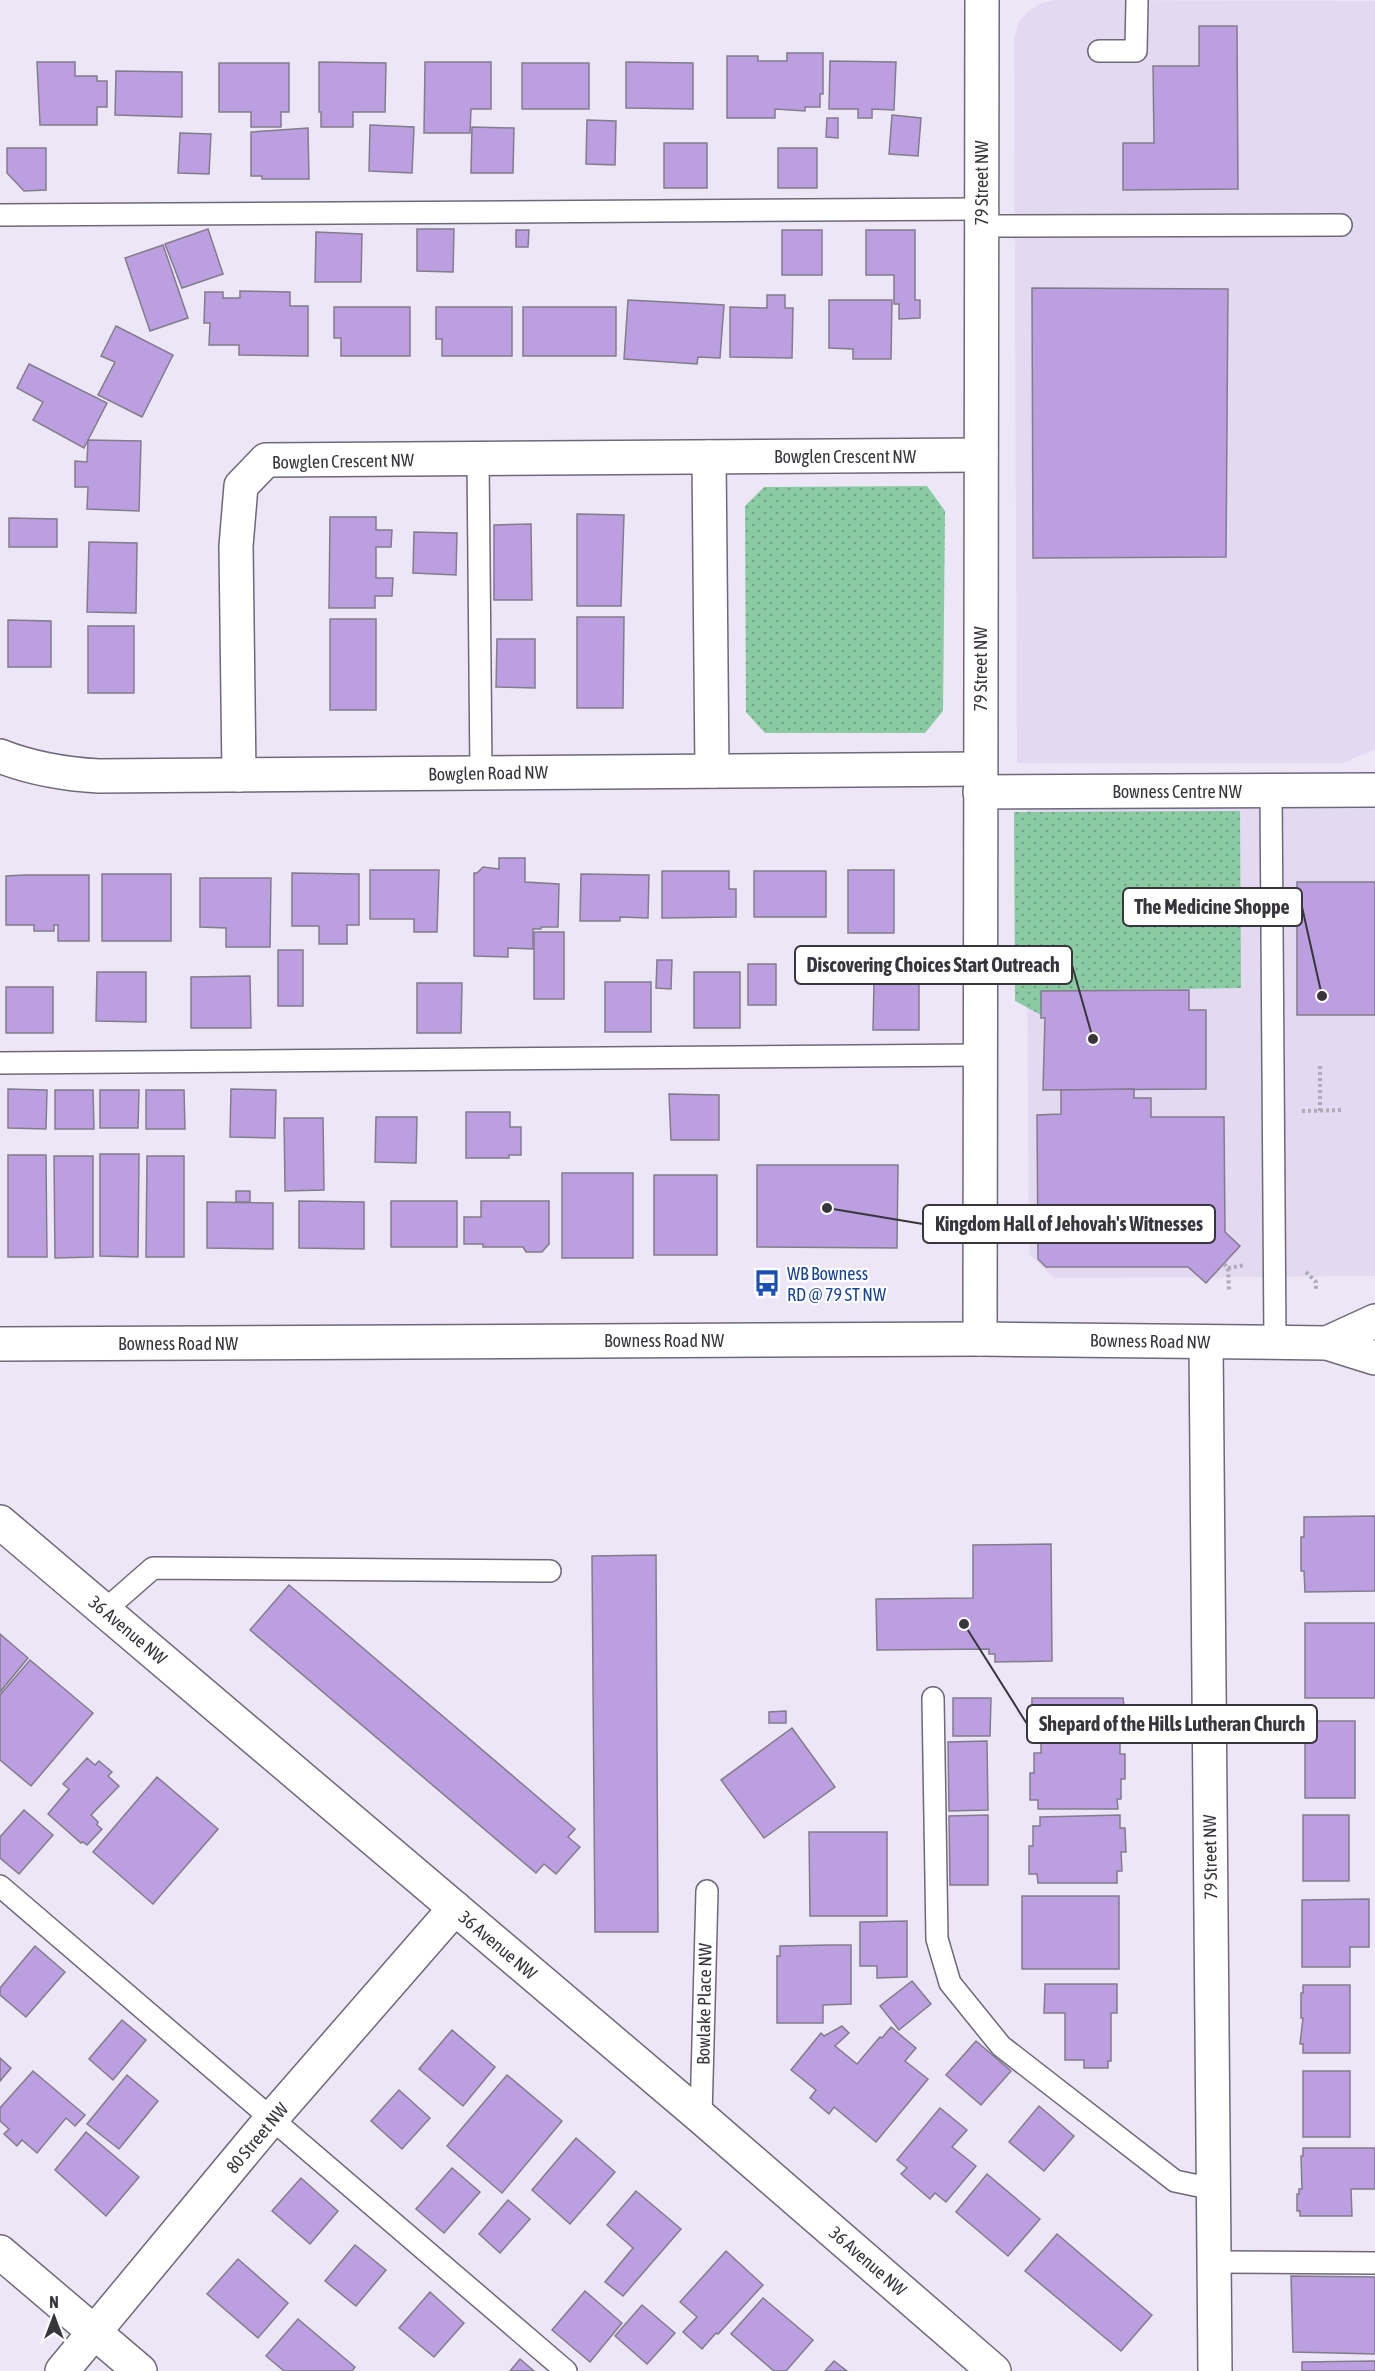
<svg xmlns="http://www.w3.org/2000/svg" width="1375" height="2371" font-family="'Asap Condensed',sans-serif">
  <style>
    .built { fill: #e3d9f0 }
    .green { fill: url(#green-dots) }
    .building { fill: #bb9fe0; stroke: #827c8b; stroke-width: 1.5 }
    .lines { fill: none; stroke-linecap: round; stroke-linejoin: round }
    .lane-casing { stroke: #6e6977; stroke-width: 24 }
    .street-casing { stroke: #6e6977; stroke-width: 36 }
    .secondary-casing { stroke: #6e6977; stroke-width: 36 }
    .path { stroke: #b1abb9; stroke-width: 4; stroke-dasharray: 3 3; stroke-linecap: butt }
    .lane { stroke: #fff; stroke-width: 21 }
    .street { stroke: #fff; stroke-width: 33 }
    .secondary { stroke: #fff; stroke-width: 33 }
    .labels { text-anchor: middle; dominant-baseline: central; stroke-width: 4.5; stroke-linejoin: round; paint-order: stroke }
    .street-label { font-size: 18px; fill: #38353c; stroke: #fff }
    .transit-label { font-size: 18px; fill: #164399; stroke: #fff; text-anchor: start }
    .leader { fill: none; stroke: #38353c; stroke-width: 2 }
    .callout-dot { fill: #38353c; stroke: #fff; stroke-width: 2 }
    .callout { fill: #fff; stroke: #38353c; stroke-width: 2 }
    .callout-label { font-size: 20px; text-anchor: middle; font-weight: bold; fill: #38353c }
  </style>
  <defs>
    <pattern id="green-dots" width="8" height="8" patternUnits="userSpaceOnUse" patternTransform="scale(1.5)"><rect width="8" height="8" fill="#8bcba4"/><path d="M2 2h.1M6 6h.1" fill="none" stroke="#73a687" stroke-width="1.8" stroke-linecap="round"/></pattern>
  </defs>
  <rect width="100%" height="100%" fill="#ede6f7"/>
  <g class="built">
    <path d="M1056 0 1375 1V749L1343 763H1017L1014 39 1019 22 1028 11 1042 3Z"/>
    <path d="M1026 805 1375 809V1276L1054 1278 1029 1254Z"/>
  </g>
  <g class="green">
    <path d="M927 486 945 511 943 711 925 733H765L746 712 745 506 764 487Z"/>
    <path d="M1240 811 1241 988 1041 991V1015L1015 1001 1014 812Z"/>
  </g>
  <g class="building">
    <path d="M1199 26H1237L1238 189 1123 190V143H1154L1153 66H1199Z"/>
    <path d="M787 53H823V94H820V107H805V111L775 109V118H727V56H758V61H787Z"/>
    <path d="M830 61 896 62 894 110 872 109V118H858V109H829Z"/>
    <path d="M37 62H75V76H97V81H107V107H97V125H40Z"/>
    <path d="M319 62 386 63 385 112H353V127H321V112H319Z"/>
    <path d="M425 62H491V109H471L470 133H424Z"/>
    <path d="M626 62 693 63V109L626 108Z"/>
    <path d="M219 63H289V112H281V127H251V112H219Z"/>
    <rect x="522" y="63" width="67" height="46"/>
    <path d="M116 71 182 72V117L115 115Z"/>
    <path d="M892 115 921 118 918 156 889 154Z"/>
    <path d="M827 118H838V138L826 137Z"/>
    <path d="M587 120 616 121 615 165 586 164Z"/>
    <path d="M370 125 414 127 412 173 369 171Z"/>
    <path d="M472 127 514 128 513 173H471Z"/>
    <path d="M308 128 309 179H262V176H251V132Z"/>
    <path d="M180 133 211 134 209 174 178 173Z"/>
    <rect x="664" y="143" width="43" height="45"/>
    <path d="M7 148H46V190L24 191 7 173Z"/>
    <rect x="778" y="148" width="39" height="40"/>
    <path d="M208 229 223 274 182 288 165 244Z"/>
    <path d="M417 229H454L453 272 417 271Z"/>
    <path d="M516 230H529L528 247H516Z"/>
    <rect x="782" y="230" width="40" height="45"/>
    <path d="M866 230H915V300H920V318L899 319V304H894V275H866Z"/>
    <path d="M316 232 362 234 361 282H315Z"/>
    <path d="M163 245 188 318 150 331 125 258Z"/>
    <path d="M1032 288 1228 289 1226 557 1033 558Z"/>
    <path d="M240 291 290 292V306H308V356L239 355V345H209L210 323H204L205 292H223V298H240Z"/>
    <path d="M767 295H785V308H793L792 358 730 357V307L767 308Z"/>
    <path d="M628 300 724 305 720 358 698 357 697 364 624 359Z"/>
    <path d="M829 300H892L891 359H853V349L829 348Z"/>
    <path d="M334 307H410V356H341V338H334Z"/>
    <path d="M436 307H512V356H442V339H436Z"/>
    <rect x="523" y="307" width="93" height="49"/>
    <path d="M116 326 173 355 142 417 98 395 115 362 101 356Z"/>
    <path d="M29 364 107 403 84 448 33 420 43 402 17 388Z"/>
    <path d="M88 440 141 441 139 511 87 509 88 487H75V461L87 462Z"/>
    <path d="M577 514 624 515 621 606H577Z"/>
    <path d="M330 517H376V530H392L391 547H376V578H393L392 596H375V608H329Z"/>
    <path d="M9 518 57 519V547H9Z"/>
    <path d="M531 524 532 600H494V525Z"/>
    <path d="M414 532 457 533 456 575 413 573Z"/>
    <path d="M89 542 137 543 136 613 87 612Z"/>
    <path d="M577 617H624L623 708H577Z"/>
    <rect x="330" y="619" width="46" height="91"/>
    <path d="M8 620 51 621V667H8Z"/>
    <rect x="88" y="626" width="46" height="67"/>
    <path d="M497 639H535V688L496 687Z"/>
    <path d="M499 858H525V882L559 884 558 927H541V929H533V949L508 948V957L474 956V873H477L483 867 499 869Z"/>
    <path d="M370 870H439L437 932H414V919H370Z"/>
    <rect x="848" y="870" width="46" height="63"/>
    <path d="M662 871H729V889H736V917L662 918Z"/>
    <rect x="754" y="871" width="72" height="46"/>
    <path d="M292 873 359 874V925H347V944H319V926H292Z"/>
    <rect x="102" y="874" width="69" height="67"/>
    <path d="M581 874 649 875 648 918 620 917V921H580Z"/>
    <path d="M24 875H89V941H58V925H54V931H34V925H6V876Z"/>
    <path d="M200 878H271L270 947H226V928L200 927Z"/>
    <rect x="1297" y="882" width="78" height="133"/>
    <rect x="534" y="932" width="30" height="67"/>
    <rect x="278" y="950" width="25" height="56"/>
    <path d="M657 960H672L671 989 656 988Z"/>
    <rect x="748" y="964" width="28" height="41"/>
    <path d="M97 972H146V1022L96 1021Z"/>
    <rect x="694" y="972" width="46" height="56"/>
    <path d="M250 976 251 1028H191V977Z"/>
    <rect x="605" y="982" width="46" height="50"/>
    <path d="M417 983H462L461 1033H417Z"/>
    <path d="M874 983H919V1030H873Z"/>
    <rect x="6" y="987" width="47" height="46"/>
    <path d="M1189 990V1010H1206V1089L1043 1090 1045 1018H1041V991Z"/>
    <path d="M8 1089 47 1090 46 1129 8 1128Z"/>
    <path d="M231 1089 276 1090 275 1138 230 1137Z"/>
    <path d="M1134 1089V1098H1151V1117H1224L1225 1232 1240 1246 1206 1283 1188 1267H1046L1038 1259 1037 1115 1061 1114V1090Z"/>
    <path d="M55 1090H93L94 1129H55Z"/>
    <path d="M100 1090H139L138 1128H100Z"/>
    <path d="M146 1090H184L185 1129H146Z"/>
    <path d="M669 1094 719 1095V1140H671Z"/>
    <path d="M466 1112H510V1127H521V1155H509V1158H466Z"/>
    <path d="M376 1117H417L416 1163 375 1162Z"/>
    <path d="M284 1118H323L324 1190 285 1191Z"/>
    <path d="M100 1154H139L138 1257 100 1256Z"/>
    <path d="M8 1155H46L47 1257H8Z"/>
    <path d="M54 1156H93V1257L55 1258Z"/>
    <path d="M147 1156H184V1257H146Z"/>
    <path d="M757 1165H898L897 1248 757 1247Z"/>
    <rect x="562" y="1173" width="71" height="85"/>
    <rect x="654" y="1175" width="63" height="80"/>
    <rect x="236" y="1191" width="14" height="11"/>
    <path d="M299 1201 364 1202V1249L299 1248Z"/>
    <rect x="391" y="1201" width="66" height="46"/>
    <path d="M481 1201H549V1244L542 1252H526L523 1247H483V1244H464V1217H481Z"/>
    <path d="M207 1202 273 1203V1249L207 1248Z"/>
    <path d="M1375 1516V1591L1305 1592 1304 1571H1301V1537H1304V1517Z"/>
    <path d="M1051 1544 1052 1661 995 1662V1654H989V1649L877 1650 876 1599 973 1598V1545Z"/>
    <path d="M656 1555 658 1932H595L592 1556Z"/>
    <path d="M289 1585 575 1829 568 1837 580 1847 556 1874 544 1864 536 1873 250 1630Z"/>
    <rect x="1305" y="1623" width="70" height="75"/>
    <path d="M0 1634 28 1658 0 1692Z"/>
    <path d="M30 1660 93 1713 31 1786 0 1760V1695Z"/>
    <path d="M953 1698H991L990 1736H953Z"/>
    <path d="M1032 1698H1123L1124 1706H1129L1131 1710V1732H1129V1736L1034 1737 1032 1720H1035V1706H1032Z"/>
    <path d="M786 1711V1723H769V1712Z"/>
    <rect x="1305" y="1721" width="50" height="77"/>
    <path d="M792 1728 835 1787 764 1838 721 1780Z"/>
    <path d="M987 1741 988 1810 949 1811 948 1742Z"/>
    <path d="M1041 1743H1120V1754H1125V1779H1121V1799H1117L1118 1809H1038V1800H1030V1773H1034V1753H1041Z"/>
    <path d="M87 1758 95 1765 99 1761 112 1772 108 1776 119 1786 91 1815 98 1822 97 1825 102 1829 87 1845 83 1842 81 1843 48 1814 69 1789 63 1784Z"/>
    <path d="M157 1777 218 1829 153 1904 93 1852Z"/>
    <path d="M24 1810 53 1835 19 1874 0 1858V1837Z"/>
    <path d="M988 1815V1885H950L949 1816Z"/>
    <path d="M1120 1815V1828H1125L1126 1852H1121L1122 1871H1117V1883H1038L1037 1874H1029V1846H1033V1826H1040V1817Z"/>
    <rect x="1303" y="1815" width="46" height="66"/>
    <path d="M809 1832H887V1916H810Z"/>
    <rect x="1022" y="1896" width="97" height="73"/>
    <path d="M1369 1899V1947H1350V1967H1302V1900Z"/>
    <path d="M907 1921V1977L877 1978V1966H860V1922Z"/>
    <path d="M829 1945H851V2004L823 2005V2023H777V1956H780V1946Z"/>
    <path d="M35 1946 65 1972 26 2017 0 1995V1988Z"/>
    <path d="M912 1981 931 2004 899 2030 880 2006Z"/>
    <path d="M1045 1984H1117V2013H1111V2061H1108V2068H1084V2060H1065V2013H1044Z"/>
    <path d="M1303 1985H1350V2053H1303V2044H1300L1303 2018H1301V1993H1303Z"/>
    <path d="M122 2020 146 2040 113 2080 89 2059Z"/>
    <path d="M842 2026 849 2033 835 2046 857 2064 880 2037 882 2038 891 2027 916 2048 905 2061 928 2079 876 2142 834 2107 829 2114 810 2098 816 2090 791 2070 821 2033 824 2036Z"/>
    <path d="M452 2030 495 2067 463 2106 419 2069Z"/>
    <path d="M976 2041 1011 2071 981 2105 946 2075Z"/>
    <path d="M0 2058 11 2068 0 2081Z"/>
    <path d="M33 2071 85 2115 75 2126 66 2118 37 2153 22 2140 17 2146 4 2134 9 2129 0 2121V2108Z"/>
    <rect x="1303" y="2071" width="47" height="66"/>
    <path d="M127 2075 158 2101 119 2149 87 2124Z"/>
    <path d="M507 2075 562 2121 502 2193 447 2146Z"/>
    <path d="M399 2090 430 2118 402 2149 371 2121Z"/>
    <path d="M1039 2106 1074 2136 1044 2171 1009 2142Z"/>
    <path d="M940 2108 967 2130 952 2147 976 2166 946 2202 935 2193 930 2199 901 2174 907 2168 897 2160Z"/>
    <path d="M86 2132 139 2177 106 2216 55 2170Z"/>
    <path d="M576 2138 615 2172 570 2224 532 2190Z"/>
    <path d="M1303 2148H1375V2189H1351L1352 2216H1300V2211H1297V2194H1299V2189H1302L1301 2156H1303Z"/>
    <path d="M452 2168 480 2192 444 2233 416 2209Z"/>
    <path d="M987 2174 1040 2219 1008 2256 956 2212Z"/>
    <path d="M301 2178 338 2211 310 2244 272 2211Z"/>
    <path d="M636 2191 681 2229 623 2296 605 2282 633 2248 607 2225Z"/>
    <path d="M508 2200 530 2219 500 2253 479 2234Z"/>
    <path d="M1057 2234 1152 2315 1121 2351 1025 2271Z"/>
    <path d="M355 2245 386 2270 356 2306 325 2281Z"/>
    <path d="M726 2251 763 2285 718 2334 716 2333 702 2349 683 2332 697 2317 680 2302Z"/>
    <path d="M238 2259 288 2303 258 2338 207 2294Z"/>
    <path d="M1291 2276 1375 2277V2354L1293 2352Z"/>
    <path d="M585 2291 622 2323 590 2362 552 2330Z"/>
    <path d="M430 2292 464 2323 434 2357 399 2328Z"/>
    <path d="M763 2298 813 2340 786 2371H774L731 2334Z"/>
    <path d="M642 2305 675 2333 647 2364 615 2336Z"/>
    <path d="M298 2319 355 2367 352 2371H284L266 2356Z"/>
    <path d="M520 2359 534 2371H510Z"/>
    <path d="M834 2361 847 2371H825Z"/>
    <path d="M1375 2361V2371H1302V2362Z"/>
  </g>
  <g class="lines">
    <defs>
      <g id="lane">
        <path d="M1099 51H1136L1137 0"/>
        <path d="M0 215 980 209"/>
        <path d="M980 226 1341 225"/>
        <path d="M478 459 481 774"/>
        <path d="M1271 791 1275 1342"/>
        <path d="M0 1063 980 1055"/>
        <path d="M105 1610 153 1568 550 1571"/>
        <path d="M933 1698 937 1939 950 1983 1001 2046 1175 2181 1213 2189"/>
        <path d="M0 1886 566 2371"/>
        <path d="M701 2117 707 1891"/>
        <path d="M1214 2262 1375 2263"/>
      </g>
      <g id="street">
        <path d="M709 457 712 771"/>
        <path d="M0 756C33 769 64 774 99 776L979 769"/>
        <path d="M239 775 236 546 241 486 266 460 981 455"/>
        <path d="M980 792 1375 790"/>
        <path d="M980 1339 982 0"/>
        <path d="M1206 1343 1215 2371"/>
        <path d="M0 1522 701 2117 994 2371"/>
        <path d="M0 2252 140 2371"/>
        <path d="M62 2371 272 2118 455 1908"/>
      </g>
      <g id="secondary">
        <path d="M1327 1343 1375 1321"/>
        <path d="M0 1344 980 1339 1327 1343 1375 1358"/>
      </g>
    </defs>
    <use href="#lane" class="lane-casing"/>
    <use href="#street" class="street-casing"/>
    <use href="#secondary" class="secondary-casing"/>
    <g class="path">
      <path d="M1302 1111 1343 1110"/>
      <path d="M1320 1111V1066"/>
      <path d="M1224 1264 1228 1268 1229 1291"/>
      <path d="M1228 1268 1245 1265"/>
      <path d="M1306 1272 1316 1282V1291"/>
    </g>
    <use href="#lane" class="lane"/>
    <use href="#street" class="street"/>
    <use href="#secondary" class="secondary"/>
  </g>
  <defs>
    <symbol id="bus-bare" viewBox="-9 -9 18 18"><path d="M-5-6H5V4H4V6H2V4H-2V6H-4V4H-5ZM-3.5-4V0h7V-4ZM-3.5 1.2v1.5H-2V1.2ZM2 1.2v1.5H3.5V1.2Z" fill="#1a4fb4" stroke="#fff" stroke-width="2.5" paint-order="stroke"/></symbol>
  </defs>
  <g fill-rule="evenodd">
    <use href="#bus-bare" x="748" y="1264" width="38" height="38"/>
  </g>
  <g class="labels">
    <g class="street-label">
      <text transform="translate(981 183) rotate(-90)">79 Street NW</text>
      <text x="845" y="456">Bowglen Crescent NW</text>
      <text transform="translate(343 461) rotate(-1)">Bowglen Crescent NW</text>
      <text transform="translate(980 669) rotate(-90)">79 Street NW</text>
      <text transform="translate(488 773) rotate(-1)">Bowglen Road NW</text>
      <text x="1177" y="791">Bowness Centre NW</text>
      <text x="664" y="1340">Bowness Road NW</text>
      <text transform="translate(1150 1341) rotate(1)">Bowness Road NW</text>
      <text x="178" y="1343">Bowness Road NW</text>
      <text transform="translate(128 1630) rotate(40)">36 Avenue NW</text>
      <text transform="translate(1210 1857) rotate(-91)">79 Street NW</text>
      <text transform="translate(498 1945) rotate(40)">36 Avenue NW</text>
      <text transform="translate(704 2004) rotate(-89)">Bowlake Place NW</text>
      <text transform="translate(257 2138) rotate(-50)">80 Street NW</text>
      <text transform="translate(868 2261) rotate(41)">36 Avenue NW</text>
    </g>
    <g class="transit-label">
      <text x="787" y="1273">WB Bowness<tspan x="787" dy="21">RD @ 79 ST NW</tspan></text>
    </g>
  </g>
  <path class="leader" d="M1322 996L1302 907M1093 1039L1072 965M827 1208L923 1224M964 1624L1027 1724"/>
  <g class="callout-dot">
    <circle cx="1322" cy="996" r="6"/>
    <circle cx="1093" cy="1039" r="6"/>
    <circle cx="827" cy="1208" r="6"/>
    <circle cx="964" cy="1624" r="6"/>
  </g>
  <g class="callout">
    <rect x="1123" y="888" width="179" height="38" rx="6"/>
    <rect x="795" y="946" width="277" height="38" rx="6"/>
    <rect x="923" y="1205" width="292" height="38" rx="6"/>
    <rect x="1027" y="1705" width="290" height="38" rx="6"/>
  </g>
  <g class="callout-label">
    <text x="1212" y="914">The Medicine Shoppe</text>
    <text x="933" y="972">Discovering Choices Start Outreach</text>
    <text x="1069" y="1231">Kingdom Hall of Jehovah's Witnesses</text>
    <text x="1172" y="1731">Shepard of the Hills Lutheran Church</text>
  </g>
  <g transform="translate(54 2317)" stroke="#ffffff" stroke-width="4.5" paint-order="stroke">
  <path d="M0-4.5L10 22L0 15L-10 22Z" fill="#38353c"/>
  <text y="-9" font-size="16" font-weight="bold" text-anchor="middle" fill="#38353c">N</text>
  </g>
</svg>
